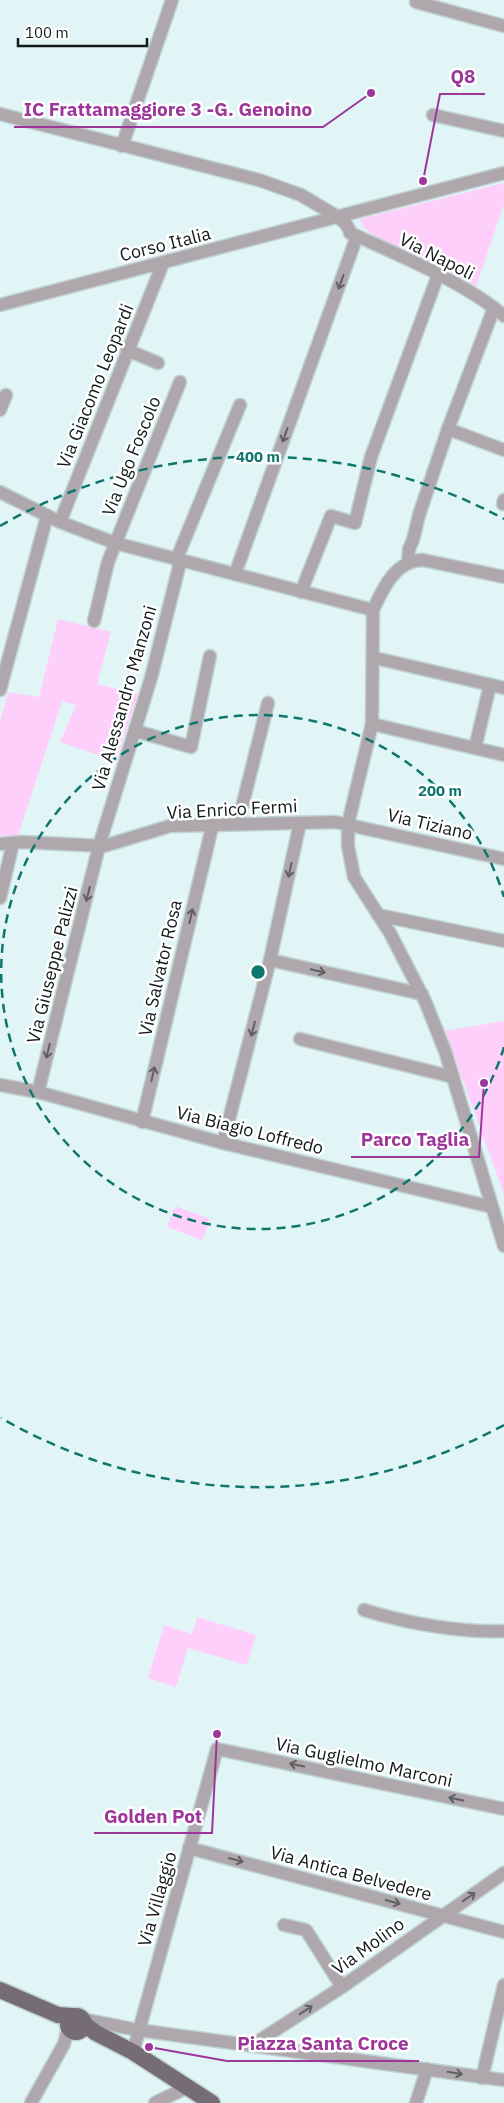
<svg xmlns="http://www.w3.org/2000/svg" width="504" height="2103" font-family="'IBM Plex Sans',sans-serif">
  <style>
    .green { fill: #ffcffb }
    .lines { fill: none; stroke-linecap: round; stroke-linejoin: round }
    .minor-casing { stroke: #c0d2d3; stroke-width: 15 }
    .major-casing { stroke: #c0d2d3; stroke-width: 19 }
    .minor { stroke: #aea8ad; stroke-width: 12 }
    .major { stroke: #766c75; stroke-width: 16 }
    .oneway { stroke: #606063 }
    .ring { fill: none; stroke: #0f766e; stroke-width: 2.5; stroke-dasharray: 9 6 }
    .labels { text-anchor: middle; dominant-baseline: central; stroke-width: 5; stroke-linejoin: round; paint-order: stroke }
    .street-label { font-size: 18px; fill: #121919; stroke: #fff }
    .centre { fill: #0f766e; stroke: #fff; stroke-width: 2.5 }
    .ring-label { font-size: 15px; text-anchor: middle; font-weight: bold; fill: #0f766e; stroke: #fff; stroke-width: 5; stroke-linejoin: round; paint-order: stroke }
    .leader { fill: none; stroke: #9d369a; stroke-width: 2 }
    .callout-dot { fill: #9d369a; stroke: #fff; stroke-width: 2 }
    .callout-label { font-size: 19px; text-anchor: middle; font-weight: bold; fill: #9d369a; stroke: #fff; stroke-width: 5; stroke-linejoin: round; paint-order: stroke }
  </style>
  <rect width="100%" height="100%" fill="#e1f5f6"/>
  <g class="green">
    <path d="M504 183V204L476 287 406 251 379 240 363 227 360 219Z"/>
    <path d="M58 619 111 632 97 684 138 694 116 761 60 742 76 705 62 701 18 836 0 837V722L8 692 39 697Z"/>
    <path d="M504 1021V1194L445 1031Z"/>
    <path d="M175 1206 210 1219 202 1240 167 1227Z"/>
    <path d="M197 1617 256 1635 247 1665 188 1648 176 1687 148 1678 164 1625 192 1634Z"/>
  </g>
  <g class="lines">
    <defs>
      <g id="minor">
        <path d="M416 2 504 26"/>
        <path d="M0 114 259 180 301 195 338 217 346 224 351 233"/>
        <path d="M433 115 504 131"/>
        <path d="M122 146 172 0"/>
        <path d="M350 233C397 254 466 283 504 316"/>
        <path d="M0 305 504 173"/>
        <path d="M127 350 158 363"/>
        <path d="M0 410 6 395"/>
        <path d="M448 429 504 450"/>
        <path d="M0 492 60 522 115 543 373 610"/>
        <path d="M503 504 504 500"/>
        <path d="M60 522 163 263"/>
        <path d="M408 563 409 549 413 540 419 515 448 429 494 308"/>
        <path d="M235 574 357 236"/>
        <path d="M504 577 423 560C396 560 383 588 373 610L372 724 348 824V846L354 877 390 933 425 1001 445 1051 504 1246"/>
        <path d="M301 592 331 516 355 523 371 457 438 275"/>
        <path d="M94 621 108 562 180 382"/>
        <path d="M375 658 504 688"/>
        <path d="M0 690 47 516"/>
        <path d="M372 724 504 755"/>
        <path d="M136 731 191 747 210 656"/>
        <path d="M475 748 490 685"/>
        <path d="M238 823 268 703"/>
        <path d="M0 844 22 842 104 846 170 826 335 822 504 859"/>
        <path d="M0 898 13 843"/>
        <path d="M378 915 504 941"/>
        <path d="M270 960 422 994"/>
        <path d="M300 1039 453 1077"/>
        <path d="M0 1085 38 1092 223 1143 492 1207"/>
        <path d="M38 1092 99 846 151 678 179 567 177 558 240 405"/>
        <path d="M142 1122 213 823"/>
        <path d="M223 1143 270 960 300 823"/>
        <path d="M364 1610C406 1623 461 1633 504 1631"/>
        <path d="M189 1848 504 1932"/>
        <path d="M284 1925 306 1930 342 1987"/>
        <path d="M82 2019 138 2030 504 2080"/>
        <path d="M251 2046 342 1987 504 1873"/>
        <path d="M133 2052 217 1749 504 1809"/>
        <path d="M482 2078 504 1985"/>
        <path d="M31 2103 64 2044 68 2028"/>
        <path d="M155 2103 188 2087"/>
        <path d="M416 2103 427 2069"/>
      </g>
      <g id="major">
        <path d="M0 1990 58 2015 72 2016"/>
        <circle cx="76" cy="2024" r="8"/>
        <path d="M84 2024 96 2033 133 2052 212 2103"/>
      </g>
    </defs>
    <use href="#minor" class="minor-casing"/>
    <use href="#major" class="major-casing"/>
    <use href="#minor" class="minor"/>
    <use href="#major" class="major"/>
  </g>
  <defs><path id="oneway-shaft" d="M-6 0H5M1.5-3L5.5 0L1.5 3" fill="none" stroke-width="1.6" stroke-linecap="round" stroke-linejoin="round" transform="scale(1.25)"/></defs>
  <g class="oneway">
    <use href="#oneway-shaft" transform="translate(341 282) rotate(110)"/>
    <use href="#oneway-shaft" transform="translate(285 435) rotate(110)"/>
    <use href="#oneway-shaft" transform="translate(290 870) rotate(102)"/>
    <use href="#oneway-shaft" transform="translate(88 894) rotate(104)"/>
    <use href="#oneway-shaft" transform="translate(191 916) rotate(-77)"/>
    <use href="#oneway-shaft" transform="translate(318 971) rotate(13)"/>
    <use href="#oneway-shaft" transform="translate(253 1029) rotate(105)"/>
    <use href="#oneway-shaft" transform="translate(48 1051) rotate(104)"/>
    <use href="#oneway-shaft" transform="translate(153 1074) rotate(-77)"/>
    <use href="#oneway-shaft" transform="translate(297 1765) rotate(-168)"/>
    <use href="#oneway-shaft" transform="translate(456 1799) rotate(-168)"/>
    <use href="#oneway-shaft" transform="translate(236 1860) rotate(15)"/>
    <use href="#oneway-shaft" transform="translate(469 1897) rotate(-34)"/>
    <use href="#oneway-shaft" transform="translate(393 1902) rotate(16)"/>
    <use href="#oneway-shaft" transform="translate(306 2010) rotate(-33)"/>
    <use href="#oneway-shaft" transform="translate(455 2073) rotate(9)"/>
  </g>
  <g class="ring">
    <path d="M504 1047A257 257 0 1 1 504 897"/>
    <path d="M504 1425A515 515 0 0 1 1 1418M0 526A515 515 0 0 1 504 519"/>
  </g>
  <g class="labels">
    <g class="street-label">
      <text transform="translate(165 244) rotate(-14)">Corso Italia</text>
      <text transform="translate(437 256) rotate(27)">Via Napoli</text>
      <text transform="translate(95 386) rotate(-68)">Via Giacomo Leopardi</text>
      <text transform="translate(131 456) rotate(-68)">Via Ugo Foscolo</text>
      <text transform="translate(124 698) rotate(-74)">Via Alessandro Manzoni</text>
      <text transform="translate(232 809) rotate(-3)">Via Enrico Fermi</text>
      <text transform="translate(430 824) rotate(13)">Via Tiziano</text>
      <text transform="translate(52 965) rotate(-76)">Via Giuseppe Palizzi</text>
      <text transform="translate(160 968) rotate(-77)">Via Salvator Rosa</text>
      <text transform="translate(250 1130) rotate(14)">Via Biagio Loffredo</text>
      <text transform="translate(364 1762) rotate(12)">Via Guglielmo Marconi</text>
      <text transform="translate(351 1873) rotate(15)">Via Antica Belvedere</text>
      <text transform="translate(157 1899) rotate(-74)">Via Villaggio</text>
      <text transform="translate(368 1946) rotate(-36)">Via Molino</text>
    </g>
  </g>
  <circle cx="258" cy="972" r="8" class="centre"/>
  <g class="ring-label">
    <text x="258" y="462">400 m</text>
    <text x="440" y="796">200 m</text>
  </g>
  <path class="leader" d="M423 181L440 94H485M371 93L323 127H14M484 1083L479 1157H351M217 1734L212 1833H94M149 2047L227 2061H419"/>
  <g class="callout-dot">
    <circle cx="423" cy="181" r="5"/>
    <circle cx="371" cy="93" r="5"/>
    <circle cx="484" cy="1083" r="5"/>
    <circle cx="217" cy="1734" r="5"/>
    <circle cx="149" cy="2047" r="5"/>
  </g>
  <g class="callout-label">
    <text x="463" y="83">Q8</text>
    <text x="168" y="116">IC Frattamaggiore 3 -G. Genoino</text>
    <text x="415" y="1146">Parco Taglia</text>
    <text x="153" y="1823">Golden Pot</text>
    <text x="323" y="2050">Piazza Santa Croce</text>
  </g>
  <path d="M18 38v8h129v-8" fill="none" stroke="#121919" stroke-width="2.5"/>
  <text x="25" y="38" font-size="15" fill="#121919" stroke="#ffffff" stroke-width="4" paint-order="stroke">100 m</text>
</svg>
